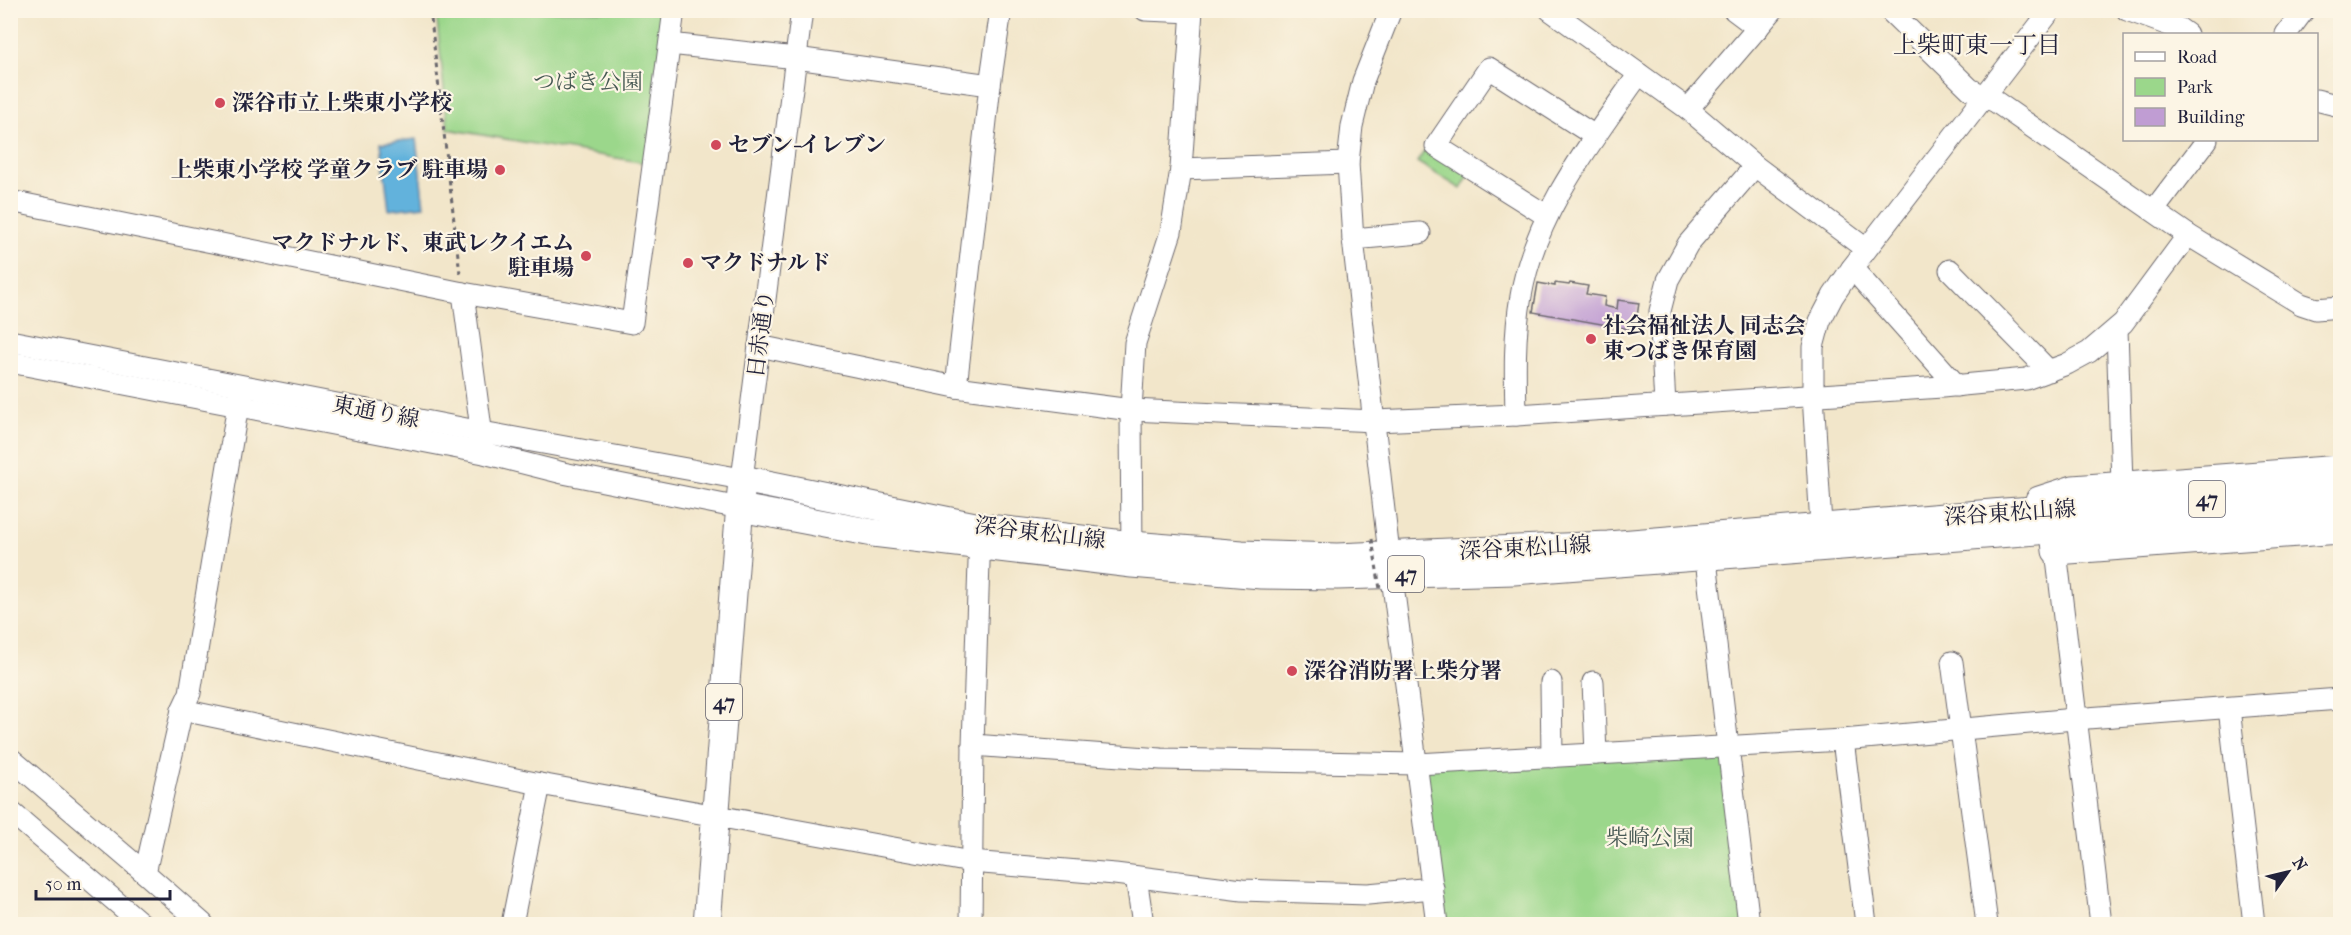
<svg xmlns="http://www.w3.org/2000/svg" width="2351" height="935" font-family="'IM FELL French Canon','Noto Serif JP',serif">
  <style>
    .green { fill: #9bd78b; stroke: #5e7c63; stroke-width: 1.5 }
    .water { fill: #62b2dc; stroke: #426a8c; stroke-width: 1.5 }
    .building { fill: #c09dd3 }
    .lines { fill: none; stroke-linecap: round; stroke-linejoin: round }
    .minor-casing { stroke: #6b676d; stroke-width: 23 }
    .major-casing { stroke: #6b676d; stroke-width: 29 }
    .path { stroke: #6b676d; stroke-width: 3; stroke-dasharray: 4.5 4.5; stroke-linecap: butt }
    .minor { stroke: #fff; stroke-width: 21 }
    .major { stroke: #fff; stroke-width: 27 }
    .path-bridge { stroke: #6b676d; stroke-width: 3; stroke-dasharray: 4.5 4.5; stroke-linecap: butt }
    .poi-dot { fill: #d1495b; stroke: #fcf5e5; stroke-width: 2 }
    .labels { text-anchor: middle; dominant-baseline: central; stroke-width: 4.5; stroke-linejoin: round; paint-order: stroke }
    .shield { fill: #fcf5e5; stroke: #63616e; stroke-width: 1.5 }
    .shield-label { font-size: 21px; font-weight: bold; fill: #22223b }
    .park-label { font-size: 22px; fill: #465853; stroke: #fcf5e5 }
    .poi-label { font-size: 22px; font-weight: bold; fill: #22223b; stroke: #fcf5e5; text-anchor: start }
    .street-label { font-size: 22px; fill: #22223b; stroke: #fcf5e5 }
    .neighbourhood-label { font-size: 24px; fill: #22223b; stroke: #fcf5e5 }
  </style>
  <rect width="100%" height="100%" fill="#fcf5e5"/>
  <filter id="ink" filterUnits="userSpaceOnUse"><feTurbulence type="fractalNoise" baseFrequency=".0167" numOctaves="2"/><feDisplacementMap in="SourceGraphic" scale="12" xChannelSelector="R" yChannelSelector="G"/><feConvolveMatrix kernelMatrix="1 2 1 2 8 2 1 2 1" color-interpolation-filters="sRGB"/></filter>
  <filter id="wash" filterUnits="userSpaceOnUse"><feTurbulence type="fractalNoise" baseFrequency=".008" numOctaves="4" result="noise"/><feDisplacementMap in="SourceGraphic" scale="24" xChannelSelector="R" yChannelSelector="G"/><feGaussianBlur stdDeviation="1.35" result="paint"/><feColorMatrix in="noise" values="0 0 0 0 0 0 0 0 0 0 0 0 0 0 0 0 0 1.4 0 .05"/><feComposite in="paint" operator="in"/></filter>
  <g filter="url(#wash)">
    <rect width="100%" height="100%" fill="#f2e6ca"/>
    <g class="green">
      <path d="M436 11H671L651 164 448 129Z"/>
      <path d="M1427 147 1470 173 1461 189 1417 162Z"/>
      <path d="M1727 748 1749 924H1438L1417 764Z"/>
    </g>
    <path class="water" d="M416 139 424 206 389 210 381 143Z"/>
    <g id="blocks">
      <path class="building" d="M1538 283 1555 286V283L1569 285 1570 283 1588 286 1586 294 1605 297 1604 306 1617 309 1618 300 1639 303 1635 330 1533 312Z"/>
    </g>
  </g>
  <g filter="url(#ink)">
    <use href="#blocks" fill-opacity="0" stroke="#6b676d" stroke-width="1.5"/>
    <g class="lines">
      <defs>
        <g id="minor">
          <path d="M1145 10 1192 12"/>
          <path d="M1391 10 1363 81 1352 126 1348 163 1353 239 1389 554 1437 924"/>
          <path d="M1550 10 1688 109 1755 166 1866 249"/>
          <path d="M1734 10 1758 28"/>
          <path d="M1889 10 1970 89 1996 102 2188 235 2301 304 2316 309 2340 307"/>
          <path d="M2127 10 2180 29 2187 34"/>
          <path d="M2286 34 2304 10"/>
          <path d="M670 44 796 58 990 85"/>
          <path d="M2316 100 2340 106"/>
          <path d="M1688 109 1773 10"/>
          <path d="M1181 169 1348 163"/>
          <path d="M10 201 463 293 632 323 674 10"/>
          <path d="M2154 210 2207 140"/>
          <path d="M1547 216 1436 146 1489 68 1595 136"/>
          <path d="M1353 239 1420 233"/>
          <path d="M1852 268 1957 386"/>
          <path d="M1950 270 2049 371"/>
          <path d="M463 293 483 444"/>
          <path d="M2117 329 2122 484"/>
          <path d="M10 341 482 432 742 479 802 10"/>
          <path d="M759 346 956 387 1131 410 1375 421 1516 415 1942 387 2026 379 2067 364 2089 352 2123 323 2188 235"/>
          <path d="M10 362 484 453 563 473 740 508"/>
          <path d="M956 387 990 85 1001 10"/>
          <path d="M1665 405 1660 311 1668 280 1688 244 1755 166"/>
          <path d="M1516 415C1515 375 1514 335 1521 296 1535 213 1592 141 1639 74"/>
          <path d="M1822 541 1813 395V347L1820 321 1833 296 1852 268 2051 10"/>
          <path d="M1704 543 1749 924"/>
          <path d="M2056 551 2101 924"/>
          <path d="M1132 558 1131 410 1135 343 1171 232 1181 169 1192 10"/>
          <path d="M1952 662 1987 924"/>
          <path d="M1551 682 1552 757"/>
          <path d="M1593 682 1596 754"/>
          <path d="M2229 708 2254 924"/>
          <path d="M182 710 540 784 971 862 1115 874 1242 890 1368 894 1433 888"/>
          <path d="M1843 740 1866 924"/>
          <path d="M973 745 1161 759 1417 764 1843 740 2074 719 2340 699"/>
          <path d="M10 758 145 873"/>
          <path d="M10 811 142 924"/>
          <path d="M1136 877 1143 924"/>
          <path d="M203 924 145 873 182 710 190 693 240 393"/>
          <path d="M512 924 540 784"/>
          <path d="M971 924 973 745 980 532"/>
        </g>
        <g id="major">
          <path d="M2039 500 2073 489 2340 469"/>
          <path d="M740 508 873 533 1132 564 1261 575 1337 576 1514 571 2076 528 2340 511"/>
          <path d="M2054 530 2056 551 2340 530"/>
          <path d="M707 924 742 479 980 527 1132 545 1242 554 1337 557 1608 545 2004 512 2340 490"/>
        </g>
      </defs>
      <use href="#minor" class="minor-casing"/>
      <use href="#major" class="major-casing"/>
      <path class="path" d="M430 10 460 274"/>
      <use href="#minor" class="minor"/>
      <use href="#major" class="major"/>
      <path class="path-bridge" d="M1372 539 1380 589"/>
    </g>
  </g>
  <g class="poi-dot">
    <circle cx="220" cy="103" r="6"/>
    <circle cx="716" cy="145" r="6"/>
    <circle cx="500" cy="170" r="6"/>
    <circle cx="586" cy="256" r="6"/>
    <circle cx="688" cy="263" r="6"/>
    <circle cx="1591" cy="339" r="6"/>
    <circle cx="1292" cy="671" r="6"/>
  </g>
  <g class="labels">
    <g class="shield">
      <rect x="2189" y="481" width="36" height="36" rx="4.5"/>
      <rect x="1388" y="556" width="36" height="36" rx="4.5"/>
      <rect x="706" y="684" width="36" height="36" rx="4.5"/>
    </g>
    <g class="shield-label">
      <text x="2207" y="499">47</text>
      <text x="1406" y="574">47</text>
      <text x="724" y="702">47</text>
    </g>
    <g class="park-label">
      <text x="588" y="82">つばき公園</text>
      <text x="1650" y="838">柴崎公園</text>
    </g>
    <g class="poi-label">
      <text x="232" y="103">深谷市立上柴東小学校</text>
      <text x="728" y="145">セブン-イレブン</text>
      <text x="488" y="170" text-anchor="end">上柴東小学校 学童クラブ 駐車場</text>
      <text x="574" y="243" text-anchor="end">マクドナルド、東武レクイエム<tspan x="574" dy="25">駐車場</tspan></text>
      <text x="700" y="263">マクドナルド</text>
      <text x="1603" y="326">社会福祉法人 同志会<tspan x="1603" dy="25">東つばき保育園</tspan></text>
      <text x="1304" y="671">深谷消防署上柴分署</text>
    </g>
    <g class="street-label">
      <text transform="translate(761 334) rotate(-83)">日赤通り</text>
      <text transform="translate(376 412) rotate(11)">東通り線</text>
      <text transform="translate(2010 513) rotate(-4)">深谷東松山線</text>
      <text transform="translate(1040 533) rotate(7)">深谷東松山線</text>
      <text transform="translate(1525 548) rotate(-3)">深谷東松山線</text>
    </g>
    <g class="neighbourhood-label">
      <text x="1977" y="45">上柴町東一丁目</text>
    </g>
  </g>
  <rect width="2351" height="935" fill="none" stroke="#fcf5e5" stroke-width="36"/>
  <rect x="2123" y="33" width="195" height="108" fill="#fcf5e5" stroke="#a5a1a1" stroke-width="1.5"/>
  <rect x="2135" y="52" width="30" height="9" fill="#ffffff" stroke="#a5a1a1" stroke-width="1.5"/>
  <text x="2177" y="63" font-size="18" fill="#22223b">Road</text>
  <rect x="2135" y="78" width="30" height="18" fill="#9bd78b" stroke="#a5a1a1" stroke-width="1.5"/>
  <text x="2177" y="93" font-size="18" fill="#22223b">Park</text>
  <rect x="2135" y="108" width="30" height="18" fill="#c09dd3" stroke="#a5a1a1" stroke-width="1.5"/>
  <text x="2177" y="123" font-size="18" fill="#22223b">Building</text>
  <g transform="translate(2288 872) rotate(56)" stroke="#fcf5e5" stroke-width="4.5" paint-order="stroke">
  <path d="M0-4.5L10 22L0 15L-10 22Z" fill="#22223b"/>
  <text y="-9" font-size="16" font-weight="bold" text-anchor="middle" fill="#22223b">N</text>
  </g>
  <path d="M36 890v9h134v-9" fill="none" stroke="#22223b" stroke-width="3"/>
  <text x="45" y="890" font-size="18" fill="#22223b" stroke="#fcf5e5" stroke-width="4.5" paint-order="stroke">50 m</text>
</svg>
